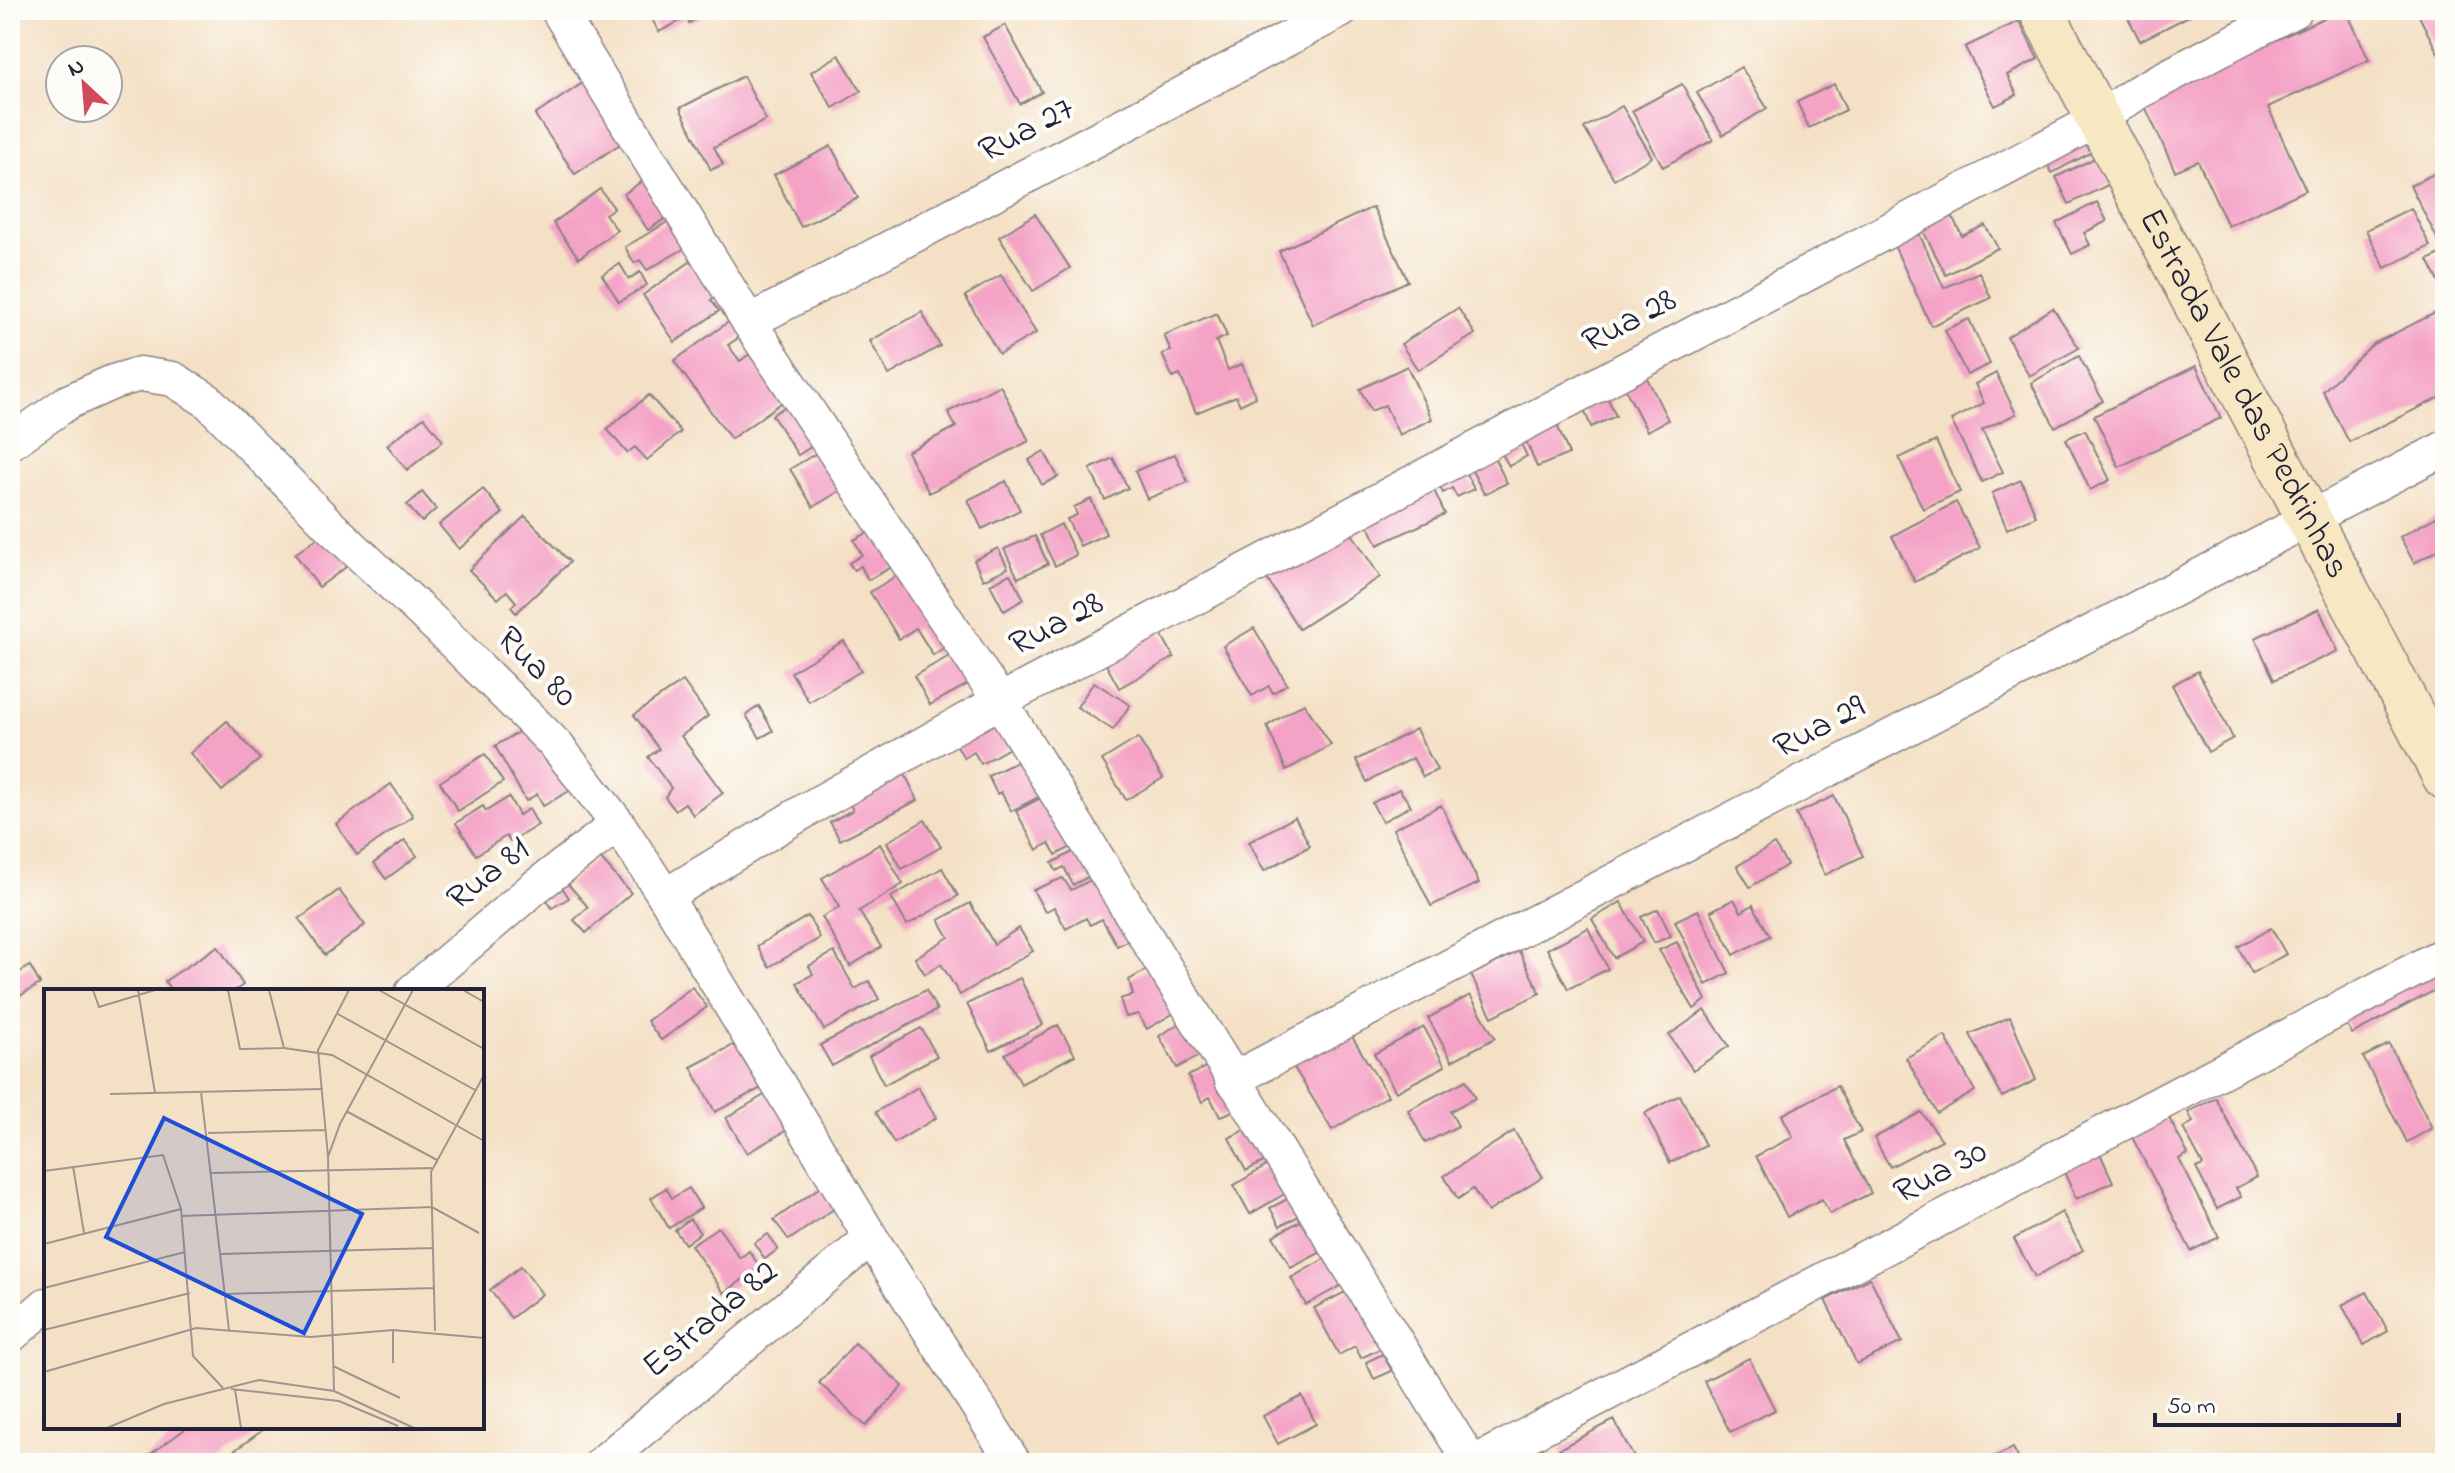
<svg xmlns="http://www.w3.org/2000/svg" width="2455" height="1473" font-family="'Indie Flower',sans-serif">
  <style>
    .building { fill: #f4a3c6 }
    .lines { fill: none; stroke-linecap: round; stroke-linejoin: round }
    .minor-casing { stroke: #8b8180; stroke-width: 37 }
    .secondary-casing { stroke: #8b8180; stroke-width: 47 }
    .minor { stroke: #fff; stroke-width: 34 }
    .secondary { stroke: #f7e8c3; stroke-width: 44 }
    .labels { text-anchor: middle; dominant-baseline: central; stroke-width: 8; stroke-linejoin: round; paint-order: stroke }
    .street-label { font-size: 36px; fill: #22223b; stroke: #fdfcf7 }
    .inset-road { fill: none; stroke: #a0948e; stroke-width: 2 }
    .view { fill: #1d4ed8; fill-opacity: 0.15; stroke: #1d4ed8; stroke-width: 4 }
    .inset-edge { fill: none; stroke: #22223b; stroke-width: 4 }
  </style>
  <rect width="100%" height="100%" fill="#fdfcf7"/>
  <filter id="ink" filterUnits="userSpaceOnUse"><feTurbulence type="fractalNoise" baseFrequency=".0125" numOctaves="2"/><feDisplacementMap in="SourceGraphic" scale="16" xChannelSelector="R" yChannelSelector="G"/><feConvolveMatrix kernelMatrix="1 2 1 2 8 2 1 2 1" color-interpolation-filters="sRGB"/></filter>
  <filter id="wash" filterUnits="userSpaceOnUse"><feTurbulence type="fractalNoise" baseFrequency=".006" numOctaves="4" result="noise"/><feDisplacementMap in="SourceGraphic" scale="32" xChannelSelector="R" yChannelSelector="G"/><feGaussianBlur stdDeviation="1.8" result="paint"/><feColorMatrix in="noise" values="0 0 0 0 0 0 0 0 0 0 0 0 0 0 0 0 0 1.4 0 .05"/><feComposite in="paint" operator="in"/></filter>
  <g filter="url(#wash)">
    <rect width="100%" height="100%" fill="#f4e0c5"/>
    <g id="blocks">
      <g class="building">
        <path d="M647 10H714L689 23 686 18 659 32Z"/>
        <path d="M2124 10H2188L2191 15 2140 41Z"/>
        <path d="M2341 10H2346L2369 60 2268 107 2306 190 2228 226 2198 161 2175 171 2143 102Z"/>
        <path d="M2416 10H2445V67Z"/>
        <path d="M2019 21 2038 59 2007 75 2017 95 1995 106 1965 47Z"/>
        <path d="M1005 25 1042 92 1020 104 983 37Z"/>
        <path d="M839 55 861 91 833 108 811 72Z"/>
        <path d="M1741 67 1767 108 1723 135 1697 93Z"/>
        <path d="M743 76 766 120 714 147 723 164 711 170 680 108Z"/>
        <path d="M587 80 626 140 575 174 535 115Z"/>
        <path d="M1682 84 1713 140 1663 167 1632 111Z"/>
        <path d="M1834 84 1846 110 1809 128 1797 102Z"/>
        <path d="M1622 106 1652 157 1614 179 1584 128Z"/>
        <path d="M2088 133 2096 150 2052 173 2043 156Z"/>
        <path d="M831 146 858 198 801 227 774 175Z"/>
        <path d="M2101 155 2114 182 2069 204 2056 177Z"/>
        <path d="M2436 173 2445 191V294L2428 260 2444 252 2410 185Z"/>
        <path d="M645 179 676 211 648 230 624 194Z"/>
        <path d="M600 189 614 208 605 214 617 230 579 258 553 223Z"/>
        <path d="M2097 202 2107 221 2084 233 2090 245 2072 254 2056 223Z"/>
        <path d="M1947 206 1962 236 1985 225 1998 248 1946 275 1918 221Z"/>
        <path d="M1373 207 1408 281 1313 325 1279 251Z"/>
        <path d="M2411 208 2430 246 2385 268 2366 230Z"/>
        <path d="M1035 214 1070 268 1033 291 999 237Z"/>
        <path d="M676 217 692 244 647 270 640 260 634 263 625 247Z"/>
        <path d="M1917 229 1944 288 1979 272 1991 298 1931 326 1892 241Z"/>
        <path d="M700 255 724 290 711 300 719 311 675 342 643 295Z"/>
        <path d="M620 264 629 279 640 272 647 285 619 302 602 275Z"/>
        <path d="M1001 275 1036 333 999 354 965 296Z"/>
        <path d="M1458 308 1475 334 1418 370 1401 344Z"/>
        <path d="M2053 308 2079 348 2029 376 2007 337Z"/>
        <path d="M2445 308V395L2349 442 2323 391 2373 344Z"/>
        <path d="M922 312 940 346 889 375 870 341Z"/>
        <path d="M1217 313 1227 336 1216 341 1228 370 1242 364 1256 397 1240 405 1236 396 1196 413 1180 375 1173 378 1162 354 1171 351 1164 335Z"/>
        <path d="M735 317 747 332 728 345 740 361 758 348 792 395 731 439 674 361Z"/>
        <path d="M1969 319 1990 364 1967 375 1945 330Z"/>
        <path d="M2079 356 2103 401 2055 427 2031 383Z"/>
        <path d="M1407 366 1432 419 1399 435 1385 405 1371 411 1360 389Z"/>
        <path d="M2196 366 2221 418 2119 467 2094 416Z"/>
        <path d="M1643 370 1668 420 1647 431 1621 381Z"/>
        <path d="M1996 373 2016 414 1982 430 2003 472 1982 482 1951 420 1984 403 1975 384Z"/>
        <path d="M1000 385 1029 441 929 493 907 452 956 427 948 412Z"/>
        <path d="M649 395 681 432 647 460 635 447 627 453 607 429Z"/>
        <path d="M1608 399 1616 416 1591 427 1584 409Z"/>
        <path d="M794 401 820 441 798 455 772 415Z"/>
        <path d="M424 417 443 441 407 470 387 445Z"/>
        <path d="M1555 420 1569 454 1537 467 1523 434Z"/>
        <path d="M2085 430 2110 480 2090 490 2066 439Z"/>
        <path d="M1517 436 1527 456 1509 466 1498 447Z"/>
        <path d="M1936 441 1960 492 1923 509 1899 458Z"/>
        <path d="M825 448 848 486 813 507 790 469Z"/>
        <path d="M1044 451 1058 477 1042 485 1029 460Z"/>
        <path d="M1491 451 1507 483 1484 494 1468 463Z"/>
        <path d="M1175 454 1188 482 1147 499 1135 471Z"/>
        <path d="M1113 458 1128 488 1105 500 1090 469Z"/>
        <path d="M1461 464 1474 489 1457 497 1452 488 1443 493 1435 477Z"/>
        <path d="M2021 480 2036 516 2007 529 1992 493Z"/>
        <path d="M1006 481 1020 510 982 529 968 500Z"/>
        <path d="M1433 488 1445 514 1378 545 1366 520Z"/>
        <path d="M483 489 503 513 459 549 439 525Z"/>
        <path d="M422 492 436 509 422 522 407 505Z"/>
        <path d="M1091 499 1106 534 1080 546 1067 519 1077 515 1074 507Z"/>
        <path d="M1956 502 1980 548 1915 582 1892 536Z"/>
        <path d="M2445 512V547L2414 563 2400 537Z"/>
        <path d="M525 516 570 562 516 613 511 607 516 602 507 591 498 599 469 570Z"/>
        <path d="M1344 521 1380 577 1299 629 1263 573Z"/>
        <path d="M1061 524 1076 555 1055 566 1040 535Z"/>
        <path d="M878 527 899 563 868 580 861 566 854 570 849 563 862 555 854 540Z"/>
        <path d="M326 532 350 564 319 587 295 554Z"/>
        <path d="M1035 536 1048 564 1018 578 1004 549Z"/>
        <path d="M998 548 1008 568 983 580 974 560Z"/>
        <path d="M899 574 953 642 933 655 916 628 899 639 870 592Z"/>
        <path d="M1010 574 1024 599 1004 611 990 584Z"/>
        <path d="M2319 609 2338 651 2274 680 2255 638Z"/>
        <path d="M1254 628 1287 684 1273 693 1269 686 1252 696 1223 646Z"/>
        <path d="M1159 630 1174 657 1119 688 1104 661Z"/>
        <path d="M844 641 861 671 809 702 791 672Z"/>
        <path d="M960 650 977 679 930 705 914 676Z"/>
        <path d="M2198 671 2233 738 2208 752 2172 685Z"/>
        <path d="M683 681 708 716 681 736 723 793 693 815 685 803 675 810 665 797 671 788 648 757 659 749 634 715Z"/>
        <path d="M1094 682 1130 705 1113 730 1077 707Z"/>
        <path d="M1304 703 1331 745 1286 770 1267 726Z"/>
        <path d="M759 706 773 731 760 738 746 715Z"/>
        <path d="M999 709 1018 743 981 764 974 752 964 758 951 735Z"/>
        <path d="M227 721 260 759 222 791 190 753Z"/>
        <path d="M532 724 571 790 543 806 537 794 526 801 495 746Z"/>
        <path d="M1416 729 1437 770 1423 777 1413 758 1367 782 1356 760Z"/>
        <path d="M1138 738 1163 778 1126 800 1102 760Z"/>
        <path d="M485 754 503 782 458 811 440 782Z"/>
        <path d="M1021 760 1049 792 1011 811 1001 792 997 794 988 776Z"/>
        <path d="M901 767 918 800 840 840 830 822 853 810 845 796Z"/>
        <path d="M391 784 413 816 357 855 336 824Z"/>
        <path d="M1399 789 1411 806 1382 822 1372 803Z"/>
        <path d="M1052 792 1079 843 1056 855 1049 843 1037 850 1016 811Z"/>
        <path d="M1834 796 1863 856 1825 875 1796 814Z"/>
        <path d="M509 797 519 815 529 809 538 825 510 842 506 836 476 855 456 823 483 806 486 811Z"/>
        <path d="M1441 805 1479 883 1431 906 1393 829Z"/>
        <path d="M1295 817 1310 846 1264 871 1249 842Z"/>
        <path d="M925 820 941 847 902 869 887 842Z"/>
        <path d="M405 840 417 856 386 879 374 863Z"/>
        <path d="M880 844 903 884 859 911 881 947 850 966 822 917 839 907 822 878Z"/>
        <path d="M1774 844 1787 865 1750 887 1737 866Z"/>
        <path d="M1084 846 1098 872 1073 885 1064 867 1056 871 1052 863Z"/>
        <path d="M599 857 631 893 586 933 574 920 588 907 568 884Z"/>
        <path d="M942 868 958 896 907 925 891 897Z"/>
        <path d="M1103 874 1137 936 1117 946 1102 919 1090 925 1086 918 1066 929 1054 907 1045 912 1033 890 1063 878 1071 890Z"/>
        <path d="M560 884 569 898 552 908 543 894Z"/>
        <path d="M339 890 365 925 325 955 299 919Z"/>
        <path d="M1734 899 1741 912 1753 905 1770 936 1734 955 1711 911Z"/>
        <path d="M1621 902 1643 942 1614 958 1592 919Z"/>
        <path d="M970 903 994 944 1019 928 1033 951 960 995 941 964 925 974 915 958 949 937 939 920Z"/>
        <path d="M1658 909 1671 936 1654 943 1641 917Z"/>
        <path d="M1698 910 1729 973 1706 985 1675 921Z"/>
        <path d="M808 916 820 938 769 967 757 946Z"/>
        <path d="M1588 928 1608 969 1568 989 1547 949Z"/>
        <path d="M2271 928 2286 954 2252 973 2238 947Z"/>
        <path d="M1677 942 1706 1000 1694 1009 1659 950Z"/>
        <path d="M218 946 243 985 234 991H171L165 981Z"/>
        <path d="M1519 951 1540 993 1492 1017 1471 975Z"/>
        <path d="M834 952 855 989 869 981 879 999 824 1030 797 983 813 974 809 966Z"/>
        <path d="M2445 962V985L2352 1034 2342 1015Z"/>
        <path d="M1155 965 1181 1009 1147 1029 1138 1014 1126 1017 1120 999 1133 995 1129 980Z"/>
        <path d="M30 966 40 984 11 1001 10 978Z"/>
        <path d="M1020 978 1043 1025 991 1051 967 1004Z"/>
        <path d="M692 987 707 1007 661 1040 647 1021Z"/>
        <path d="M926 990 937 1010 832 1066 820 1045Z"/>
        <path d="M1470 995 1495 1038 1452 1061 1428 1018Z"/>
        <path d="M1705 1010 1729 1046 1693 1070 1669 1035Z"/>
        <path d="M2010 1017 2036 1080 2002 1097 1970 1034Z"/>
        <path d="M1187 1019 1206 1052 1177 1068 1159 1036Z"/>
        <path d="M1058 1025 1075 1055 1021 1084 1005 1054Z"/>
        <path d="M1424 1027 1445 1066 1396 1092 1374 1054Z"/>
        <path d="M921 1028 937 1056 884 1085 869 1056Z"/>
        <path d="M1348 1030 1388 1096 1332 1130 1292 1064Z"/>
        <path d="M1945 1036 1975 1091 1937 1113 1906 1058Z"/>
        <path d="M745 1039 769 1084 715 1112 691 1067Z"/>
        <path d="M2389 1044 2432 1128 2407 1142 2363 1057Z"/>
        <path d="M1217 1061 1241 1107 1220 1117 1210 1097 1202 1102 1188 1076Z"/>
        <path d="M1466 1080 1475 1098 1450 1111 1458 1126 1425 1143 1408 1110Z"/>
        <path d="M1837 1086 1861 1132 1844 1140 1871 1193 1830 1214 1822 1199 1787 1217 1756 1156 1793 1137 1782 1115Z"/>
        <path d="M918 1087 936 1118 894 1143 876 1112Z"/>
        <path d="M774 1089 796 1125 747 1153 726 1118Z"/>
        <path d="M1680 1095 1705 1145 1670 1163 1645 1113Z"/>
        <path d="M2216 1098 2257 1177 2236 1188 2241 1197 2217 1209 2196 1168 2203 1165 2183 1128 2193 1122 2188 1112Z"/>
        <path d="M1921 1112 1942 1140 1890 1167 1874 1138Z"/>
        <path d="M2169 1118 2188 1154 2179 1159 2219 1237 2191 1251 2132 1137Z"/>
        <path d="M1255 1124 1273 1157 1246 1171 1229 1138Z"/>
        <path d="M1514 1131 1543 1177 1488 1212 1473 1189 1458 1199 1444 1176Z"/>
        <path d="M2099 1151 2113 1182 2076 1199 2062 1167Z"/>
        <path d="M1277 1160 1293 1189 1250 1214 1234 1185Z"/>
        <path d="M826 1183 841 1204 789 1240 774 1220Z"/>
        <path d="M666 1188 672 1198 689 1188 701 1208 669 1228 651 1198Z"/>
        <path d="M1299 1193 1308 1211 1280 1226 1270 1208Z"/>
        <path d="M2062 1212 2083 1250 2035 1277 2014 1239Z"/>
        <path d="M1311 1215 1329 1248 1291 1268 1273 1236Z"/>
        <path d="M690 1219 700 1233 685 1244 675 1230Z"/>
        <path d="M718 1227 740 1258 749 1251 760 1267 724 1293 691 1245Z"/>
        <path d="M768 1234 778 1249 765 1259 754 1243Z"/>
        <path d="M1333 1254 1349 1281 1306 1305 1291 1278Z"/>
        <path d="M521 1266 542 1294 511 1318 490 1290Z"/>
        <path d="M1870 1278 1902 1342 1857 1364 1825 1300Z"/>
        <path d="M1351 1289 1382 1348 1361 1358 1355 1346 1339 1355 1314 1308Z"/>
        <path d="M2367 1292 2388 1331 2364 1345 2342 1305Z"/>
        <path d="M855 1343 903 1386 866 1426 819 1383Z"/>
        <path d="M1383 1354 1392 1371 1374 1379 1366 1362Z"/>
        <path d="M1749 1358 1775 1410 1730 1432 1704 1381Z"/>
        <path d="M1302 1396 1316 1424 1278 1444 1263 1416Z"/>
        <path d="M1614 1420 1637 1463H1566L1559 1449Z"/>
        <path d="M188 1427H267L217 1463H146L144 1459Z"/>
        <path d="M2013 1448 2021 1463H1981Z"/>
      </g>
    </g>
  </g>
  <g filter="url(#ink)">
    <use href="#blocks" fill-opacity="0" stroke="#8b8180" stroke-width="2"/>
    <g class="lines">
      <defs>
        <g id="minor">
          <path d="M558 10 749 322 1000 701 1471 1463"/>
          <path d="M749 322 1342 10"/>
          <path d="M10 443 68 402 113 382 140 374 173 379 208 401 331 527 438 627 556 745 618 824 665 896 871 1238 1014 1463"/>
          <path d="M665 896 808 809 1000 701 2097 120 2138 92 2295 10"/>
          <path d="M413 991 534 888 618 824"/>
          <path d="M1232 1080 2445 448"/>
          <path d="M10 1336 46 1305"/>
          <path d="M602 1463 871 1238"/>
          <path d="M1474 1463 2445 954"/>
        </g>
        <g id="secondary">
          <path id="s1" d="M2041 10 2445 777"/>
        </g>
      </defs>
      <use href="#minor" class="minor-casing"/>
      <use href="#secondary" class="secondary-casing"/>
      <use href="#minor" class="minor"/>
      <use href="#secondary" class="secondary"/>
    </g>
  </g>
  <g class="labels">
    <g class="street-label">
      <text transform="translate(1027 131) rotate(-28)">Rua 27</text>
      <text transform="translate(1630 322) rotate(-28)">Rua 28</text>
      <text stroke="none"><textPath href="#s1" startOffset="434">Estrada Vale das Pedrinhas</textPath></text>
      <text transform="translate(1057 625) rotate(-28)">Rua 28</text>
      <text transform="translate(536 668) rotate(45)">Rua 80</text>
      <text transform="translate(1820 728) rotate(-28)">Rua 29</text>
      <text transform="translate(489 875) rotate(-39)">Rua 81</text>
      <text transform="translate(1941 1173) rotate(-28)">Rua 30</text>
      <text transform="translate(711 1320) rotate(-40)">Estrada 82</text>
    </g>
  </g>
  <g transform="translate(44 989)">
    <rect width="440" height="440" fill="#f4e0c5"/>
    <path class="inset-road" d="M49 1 55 18 111 1M94 1 111 104M184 1 196 60 239 59M225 1 240 59 288 66 440 152M335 1 440 60M419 1 440 13M292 24 431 101M157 103 185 341M66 105 279 100M302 122 393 171M164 144 282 141M284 167 274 61 305 1M29 177 40 244M0 182 119 166 137 220 149 367 179 399M167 184 388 179M138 227 388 218 435 244M0 255 137 220M177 265 389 259M0 299 141 263M181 305 390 299M0 341 146 304M349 341V374M391 342 387 183 440 86M289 377 356 409M0 383 152 339 267 348 349 341 440 349M187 400 295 412 354 437M191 401 197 439M290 402 284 168 296 135 369 1M63 439 120 415 215 391 290 402 370 439"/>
    <path class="view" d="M120 129 318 225 260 344 62 248Z"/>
    <rect width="440" height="440" class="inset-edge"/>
  </g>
  <rect width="2455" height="1473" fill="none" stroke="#fdfcf7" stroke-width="40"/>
  <g transform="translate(84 84) rotate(334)"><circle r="38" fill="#fdfcf7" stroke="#a5a5ac" stroke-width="2"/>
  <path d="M0-6L14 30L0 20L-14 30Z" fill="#d1495b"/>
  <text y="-12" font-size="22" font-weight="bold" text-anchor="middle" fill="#22223b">N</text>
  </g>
  <path d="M2155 1413v12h244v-12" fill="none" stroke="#22223b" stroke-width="4"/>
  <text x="2167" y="1413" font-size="24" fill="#22223b" stroke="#fdfcf7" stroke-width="6" paint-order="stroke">50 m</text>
</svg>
